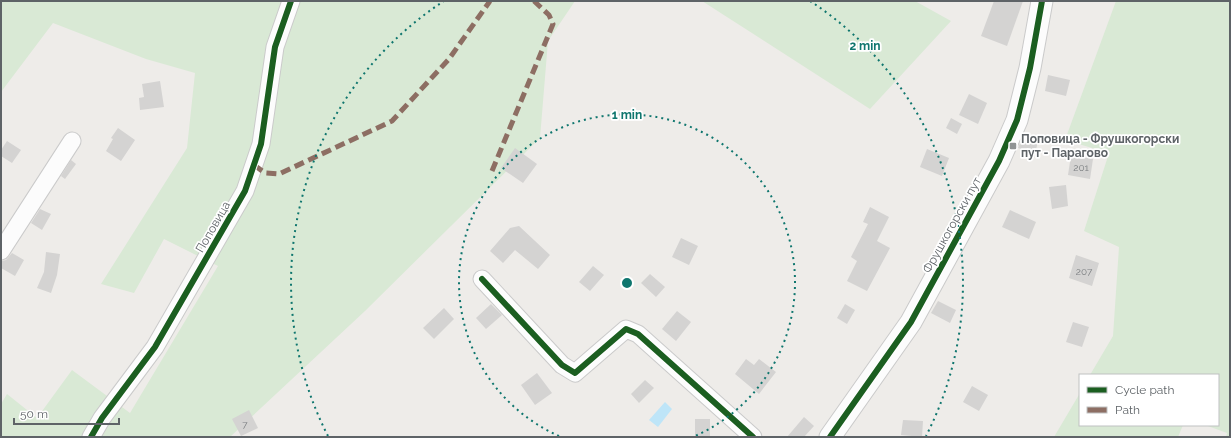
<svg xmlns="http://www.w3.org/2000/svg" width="1231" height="438" font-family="Raleway,sans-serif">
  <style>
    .green { fill: #d9e9d5 }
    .water { fill: #bee5f8 }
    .building { fill: #d4d3d2 }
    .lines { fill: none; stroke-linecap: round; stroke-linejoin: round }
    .minor-casing { stroke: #cacaca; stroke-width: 19 }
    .tertiary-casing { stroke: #cacaca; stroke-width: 23 }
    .minor { stroke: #fcfcfc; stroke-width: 17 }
    .tertiary { stroke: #fcfcfc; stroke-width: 21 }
    .quiet { stroke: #8d6e63; stroke-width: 5; stroke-dasharray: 10 5; stroke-linecap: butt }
    .cycleway-casing { stroke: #fff; stroke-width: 8 }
    .cycleway { stroke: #1b5e20; stroke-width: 6 }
    .ring { fill: none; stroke: #0f766e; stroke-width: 2; stroke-dasharray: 2 4 }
    .poi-dot { fill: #909394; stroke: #fff; stroke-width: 1.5 }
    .labels { text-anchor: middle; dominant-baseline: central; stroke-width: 3.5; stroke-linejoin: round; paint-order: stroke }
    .number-label { font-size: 10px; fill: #7d8083 }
    .poi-label { font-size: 12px; font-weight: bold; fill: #5e6367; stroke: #fff; text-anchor: start }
    .street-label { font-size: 12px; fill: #5e6367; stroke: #fff }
    .centre { fill: #0f766e; stroke: #fff; stroke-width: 2 }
    .ring-label { font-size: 12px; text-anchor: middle; font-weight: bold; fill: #0f766e; stroke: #fff; stroke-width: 3.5; stroke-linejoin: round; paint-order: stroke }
  </style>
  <rect width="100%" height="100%" fill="#eeece9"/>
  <g class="green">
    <path d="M1 1H575L548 41 540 138 365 311 230 437H1V404L7 394 37 418 72 370 130 413 218 266 164 239 134 293 101 284 187 148 195 73 146 59 53 23 1 92Z"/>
    <path d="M702 1H915L951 21 870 109Z"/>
    <path d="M1116 1H1230V437H1226L1227 433 1205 425H1218V375H1090L1113 336 1119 247 1084 231 1109 153 1065 140Z"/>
    <path d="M1080 393V425H1183L1178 437H1054Z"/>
  </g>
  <path class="water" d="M665 402 672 409 658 427 649 420Z"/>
  <g class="building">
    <path d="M994 1H1023L1007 46 981 36Z"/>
    <path d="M1048 75 1070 80 1066 96 1045 91Z"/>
    <path d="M160 81 164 107 140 110 139 98 144 97 142 84Z"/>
    <path d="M969 94 987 103 978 124 959 115Z"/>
    <path d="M951 118 962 124 957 134 946 128Z"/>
    <path d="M118 128 135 140 121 161 106 151 113 139 111 138Z"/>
    <path d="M1022 138 1038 142 1035 153 1018 148Z"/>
    <path d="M7 141 21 150 12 163 1 156V150Z"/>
    <path d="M515 148 537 164 523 183 501 168Z"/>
    <path d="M927 149 949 158 942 176 920 167Z"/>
    <path d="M1071 155 1093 159 1090 179 1068 175Z"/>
    <path d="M71 160 76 164 65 179 61 176Z"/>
    <path d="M1066 185 1068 206 1052 209 1049 187Z"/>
    <path d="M870 207 889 217 877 241 890 248 867 291 847 281 857 261 851 257 868 224 863 222Z"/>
    <path d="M40 209 51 214 42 230 31 223Z"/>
    <path d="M1010 210 1036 222 1029 239 1002 227Z"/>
    <path d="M519 226 550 255 538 269 515 250 503 263 490 251 510 228Z"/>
    <path d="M681 238 698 246 689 265 672 257Z"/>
    <path d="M46 252 60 254 57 275 51 293 37 288 44 272Z"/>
    <path d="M12 253 24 260 15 276 1 268 2 261 6 260Z"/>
    <path d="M1076 255 1099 263 1092 286 1069 278Z"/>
    <path d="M593 266 604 275 590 291 579 282Z"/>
    <path d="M650 274 665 287 656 297 641 283Z"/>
    <path d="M938 301 956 310 950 323 931 313Z"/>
    <path d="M491 304 502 315 486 329 476 318Z"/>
    <path d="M845 304 855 310 847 324 837 318Z"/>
    <path d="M444 308 454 319 434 339 423 328Z"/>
    <path d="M677 311 691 322 676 341 662 329Z"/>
    <path d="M1073 322 1089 327 1082 347 1066 342Z"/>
    <path d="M746 359 754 365 759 359 776 372 759 394 735 374Z"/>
    <path d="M537 373 552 393 535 405 521 385Z"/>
    <path d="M645 380 654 388 639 403 631 394Z"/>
    <path d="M972 386 988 395 979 411 963 402Z"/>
    <path d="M249 410 258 428 241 436 232 419Z"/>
    <path d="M804 417 814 426 804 437H787Z"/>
    <rect x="695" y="419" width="15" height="18"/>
    <path d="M903 420 923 421 922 437 901 435Z"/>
  </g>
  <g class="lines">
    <defs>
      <g id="minor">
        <path d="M1 251 72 141"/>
        <path d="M482 279 562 365 575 373 626 329 638 334 753 437"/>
        <path d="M91 437 102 418 155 347 245 191 261 144 275 47 291 1"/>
      </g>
      <path id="tertiary" d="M830 437 911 322 999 161 1017 120 1030 68 1042 1"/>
    </defs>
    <use href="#minor" class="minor-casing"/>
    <use href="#tertiary" class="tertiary-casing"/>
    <use href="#minor" class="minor"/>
    <use href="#tertiary" class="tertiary"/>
    <g class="quiet">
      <path d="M254 165 265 173 279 174 392 121 449 59 490 1"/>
      <path d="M492 171 553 24 549 15 534 1"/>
    </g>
    <defs>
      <g id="cycleway">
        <path d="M482 279 562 365 575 373 626 329 638 334 753 437"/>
        <path d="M91 437 102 418 155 347 245 191 261 144 275 47 291 1"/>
        <path d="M830 437 911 322 999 161 1017 120 1030 68 1042 1"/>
      </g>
    </defs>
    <use href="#cycleway" class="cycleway-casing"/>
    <use href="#cycleway" class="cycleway"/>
  </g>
  <g class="ring">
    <path d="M559 436A168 168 0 1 1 695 436"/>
    <path d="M328 436A336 336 0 0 1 444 1M810 1A336 336 0 0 1 926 436"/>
  </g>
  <rect class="poi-dot" x="1009" y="142" width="8" height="8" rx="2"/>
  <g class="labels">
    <g class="number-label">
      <text x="1081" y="167">201</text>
      <text x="1084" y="271">207</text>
      <text x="245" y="424">7</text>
    </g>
    <g class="poi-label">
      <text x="1021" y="139">Поповица - Фрушкогорски<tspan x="1021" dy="14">пут - Парагово</tspan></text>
    </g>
    <g class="street-label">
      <text transform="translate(952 225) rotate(-61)">Фрушкогорски пут</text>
      <text transform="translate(213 227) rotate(-60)">Поповица</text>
    </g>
  </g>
  <circle cx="627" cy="283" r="6" class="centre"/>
  <g class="ring-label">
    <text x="865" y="50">2 min</text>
    <text x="627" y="119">1 min</text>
  </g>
  <rect width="1231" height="438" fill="none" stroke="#5e6367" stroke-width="4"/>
  <rect x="1079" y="374" width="140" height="52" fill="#ffffff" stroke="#bfc1c2"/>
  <rect x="1087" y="387" width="20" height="6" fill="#1b5e20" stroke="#bfc1c2"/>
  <text x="1115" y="394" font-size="12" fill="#5e6367">Cycle path</text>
  <rect x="1087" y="407" width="20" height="6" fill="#8d6e63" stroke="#bfc1c2"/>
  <text x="1115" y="414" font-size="12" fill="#5e6367">Path</text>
  <path d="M14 418v6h105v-6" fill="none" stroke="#5e6367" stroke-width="2"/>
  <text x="20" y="418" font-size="12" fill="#5e6367" stroke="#ffffff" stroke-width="3" paint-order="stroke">50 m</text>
</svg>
